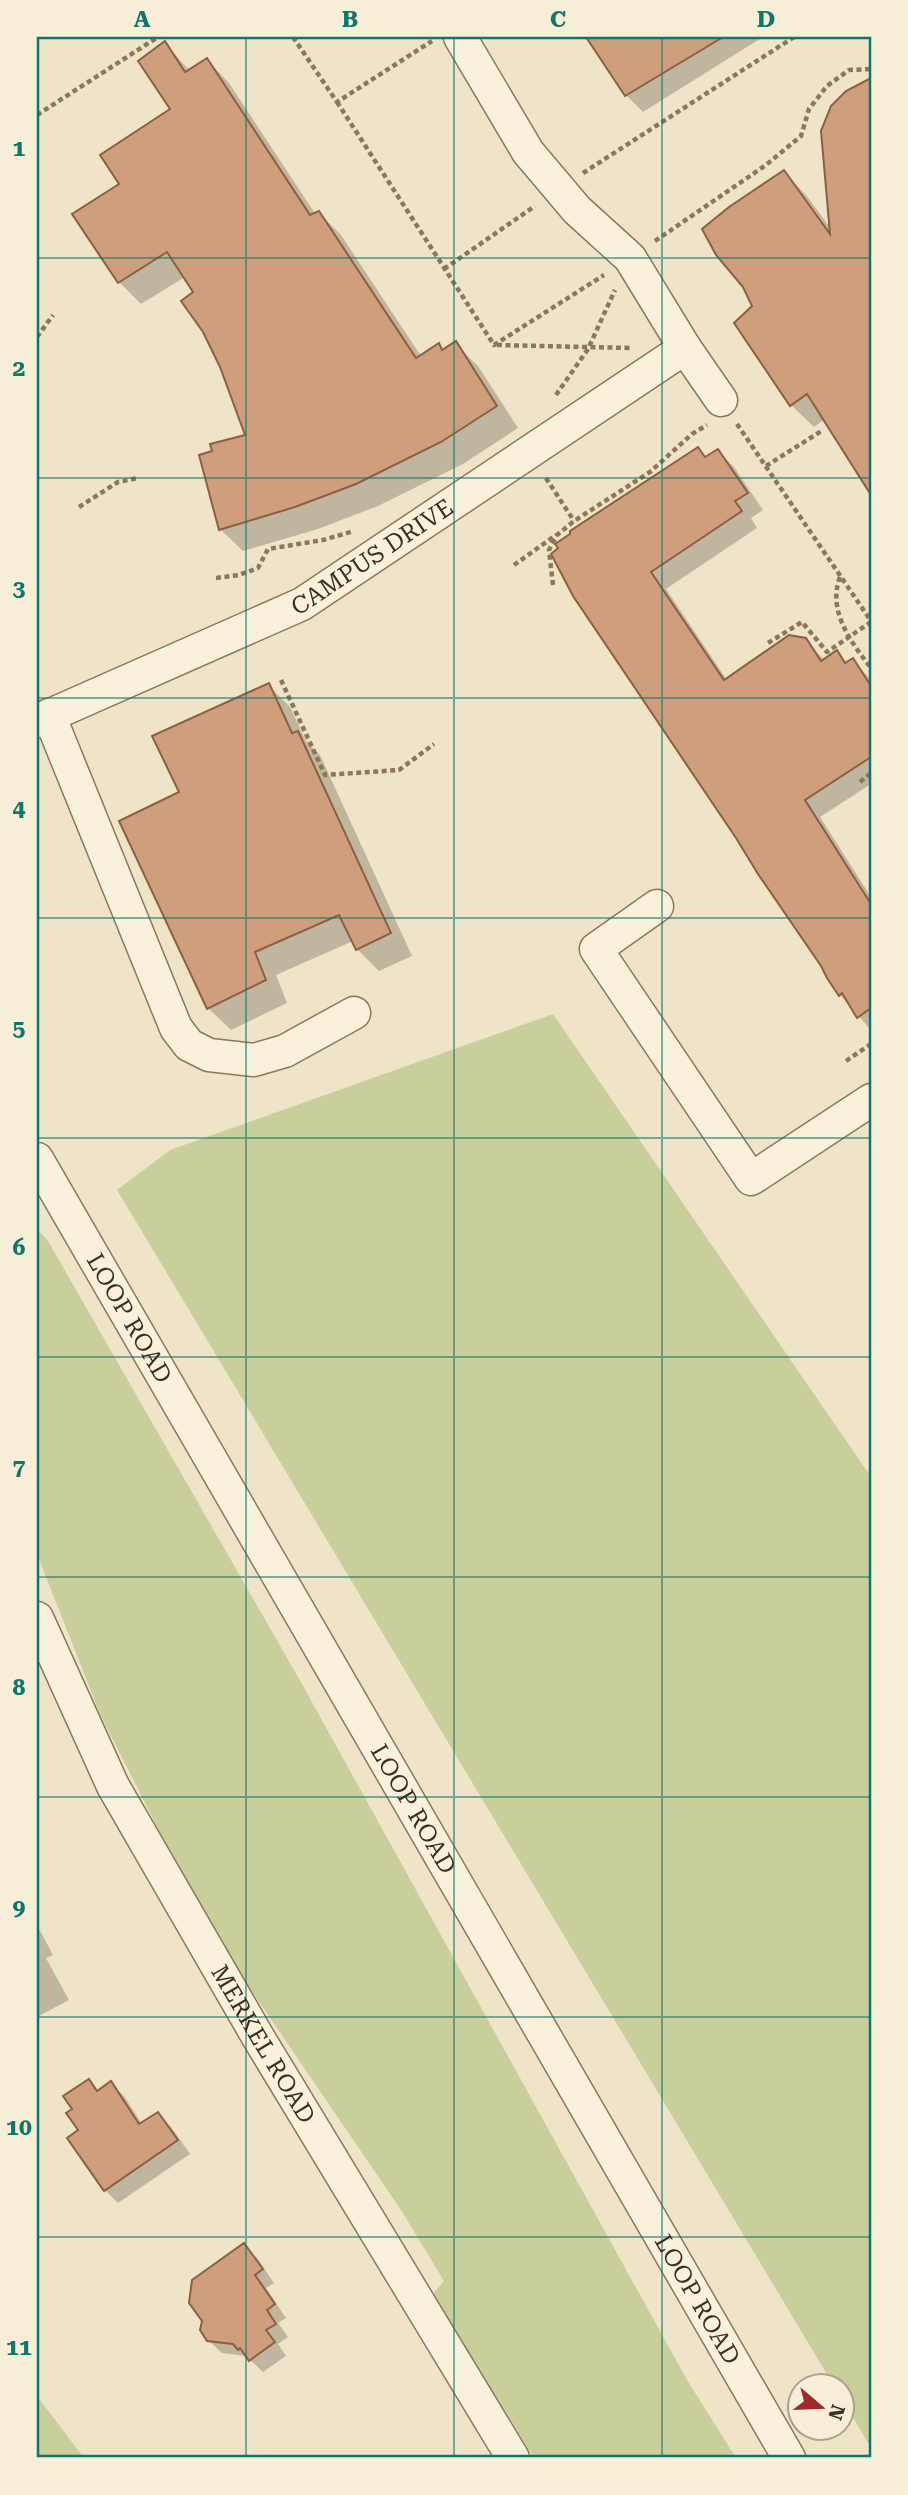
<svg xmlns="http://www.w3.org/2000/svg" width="908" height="2495" font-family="'Roboto Serif',serif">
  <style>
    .green { fill: #c9cf9b }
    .shadow { fill: #0003 }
    .building { fill: #cf9f7d; stroke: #8d5f41; stroke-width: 2 }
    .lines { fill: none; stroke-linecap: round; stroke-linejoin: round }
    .minor-casing { stroke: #8d765c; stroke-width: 35 }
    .path { stroke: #8d765c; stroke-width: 4.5; stroke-dasharray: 5 3.5; stroke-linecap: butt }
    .minor { stroke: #faf1dc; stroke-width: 32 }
    .grid { fill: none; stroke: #0f766e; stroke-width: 2; stroke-opacity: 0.55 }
    .labels { text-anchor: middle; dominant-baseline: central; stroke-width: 5; stroke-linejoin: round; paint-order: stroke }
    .street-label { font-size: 24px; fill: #3d2e20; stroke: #f7eed8 }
    .neatline { fill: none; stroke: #0f766e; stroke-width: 2.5 }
    .grid-label { font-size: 23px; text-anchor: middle; font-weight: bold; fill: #0f766e }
  </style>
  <rect width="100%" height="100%" fill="#f0e4c8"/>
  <g class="green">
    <path d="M553 1014 871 1477V2448L842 2399V2386H834L117 1190 170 1150Z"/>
    <path d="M37 1229 48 1241 302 1684 686 2378 736 2458H534L433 2294 444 2281 401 2210 206 1924 100 1714 37 1554Z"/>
    <path d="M37 2396 84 2458H37Z"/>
  </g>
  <g class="shadow">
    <path d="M584 37H763L643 112 626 95 597 49Z"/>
    <path d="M165 44 190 71 207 60 229 83 316 215 319 213 341 235 421 356 438 346 444 351 455 344 478 366 518 428 463 464 378 506 318 529 243 551 220 529 247 436 195 292 185 277 141 304 119 282 121 184 172 109Z"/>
    <path d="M862 85 871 87V490L825 419 814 427 791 405 754 307 783 172 806 195 832 230Z"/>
    <path d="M698 449 707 458 718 451 734 467 763 510 751 518 757 528 666 589 727 680 805 639 825 661 837 653 848 664 853 660 871 680V784L820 817 871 897V1030L840 995 565 578Z"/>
    <path d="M268 685 290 707 306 741 320 755 412 956 379 971 357 949 353 941 276 975 287 1003 231 1030 208 1008 181 793Z"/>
    <path d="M37 1925 53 1955 46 1958 69 2000 37 2017Z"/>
    <path d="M89 2081 99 2092 111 2084 124 2096 142 2124 158 2114 171 2127 190 2154 118 2203 105 2190 81 2131 75 2110Z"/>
    <path d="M244 2245 257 2258 274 2283 266 2288 286 2318 278 2323 288 2337 278 2344 286 2356 263 2372 246 2356 222 2353 208 2340Z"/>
  </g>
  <g class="building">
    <path d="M586 37H723L625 96Z"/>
    <path d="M165 41 185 72 207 58 310 215 319 211 416 358 439 343 442 350 456 341 497 406 441 442 356 484 295 507 219 530 199 455 212 451 210 444 245 435 220 367 203 332 181 301 193 292 167 252 118 283 72 214 119 184 100 155 170 109 138 61Z"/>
    <path d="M871 78V495L807 394 790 406 734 323 752 306 743 287 716 255 702 229 729 207 784 170 830 234 821 131 831 106 846 91Z"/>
    <path d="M698 447 705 457 718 449 748 493 735 501 742 511 651 572 724 680 789 635 806 638 821 661 837 650 845 663 853 658 871 686V757L805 800 871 904V1008L857 1018 842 993 839 996 827 978 821 966 758 874 736 838 573 596 551 554 558 548 555 544 570 534V531Z"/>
    <path d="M269 683 292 733 298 731 391 933 356 950 339 915 255 952 266 980 207 1009 119 821 179 792 152 736Z"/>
    <path d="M89 2079 97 2091 111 2081 139 2124 158 2112 178 2140 104 2191 67 2138 78 2130 66 2113 72 2109 63 2096Z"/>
    <path d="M244 2243 263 2269 255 2275 275 2304 267 2310 276 2324 266 2330 275 2342 249 2361 240 2348 238 2350 233 2344 207 2341 200 2330 202 2321 189 2303 192 2280Z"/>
  </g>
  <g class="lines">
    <defs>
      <g id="minor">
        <path d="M460 37 528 152 577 210 630 258 685 348 721 400"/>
        <path d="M49 715 176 1028 189 1045 209 1055 254 1060 285 1051 354 1013"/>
        <path id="s1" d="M37 721 302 604 685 348"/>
        <path d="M657 906 596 949 751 1179 871 1100"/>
        <path id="s2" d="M37 1159 789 2458"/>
        <path id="s3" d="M37 1618 113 1786 258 2037 513 2458"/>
      </g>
    </defs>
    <use href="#minor" class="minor-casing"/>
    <g class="path">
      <path d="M293 37 337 102 432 41"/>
      <path d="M337 102 494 345 604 275"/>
      <path d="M37 115 158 37"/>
      <path d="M583 173 794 37"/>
      <path d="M655 241 766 165 801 136 809 109 827 86 849 70 871 69"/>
      <path d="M444 269 535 206"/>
      <path d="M37 337 53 315"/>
      <path d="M497 345 631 348"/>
      <path d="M556 395 588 349 615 290"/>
      <path d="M737 424 871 621"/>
      <path d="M766 466 823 430"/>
      <path d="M546 478 574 521"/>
      <path d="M79 507 118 482 138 478"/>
      <path d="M514 565 556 535"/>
      <path d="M840 577C827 611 851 642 871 668"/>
      <path d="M216 578 239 575 258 568 268 549 323 540 354 531"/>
      <path d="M553 585 549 550 557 535 574 521 650 472 692 434 707 425"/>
      <path d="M768 643 802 622 827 652 871 622"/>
      <path d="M281 680 325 775 399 770 434 744"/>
      <path d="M871 725V728"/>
      <path d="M860 782 871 773"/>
      <path d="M846 1061 871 1044"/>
    </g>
    <use href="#minor" class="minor"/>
  </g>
  <path class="grid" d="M246 37V2458M454 37V2458M662 37V2458M37 258H871M37 478H871M37 698H871M37 918H871M37 1138H871M37 1357H871M37 1577H871M37 1797H871M37 2017H871M37 2237H871"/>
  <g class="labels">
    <g class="street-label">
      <text stroke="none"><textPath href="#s1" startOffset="374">CAMPUS DRIVE</textPath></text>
      <text stroke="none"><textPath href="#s2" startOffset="184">LOOP ROAD</textPath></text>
      <text stroke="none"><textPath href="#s2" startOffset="751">LOOP ROAD</textPath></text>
      <text stroke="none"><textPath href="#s3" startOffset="483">MERKEL ROAD</textPath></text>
      <text stroke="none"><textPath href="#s2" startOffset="1318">LOOP ROAD</textPath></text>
    </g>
  </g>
  <rect width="908" height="2495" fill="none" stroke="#f7eed8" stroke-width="77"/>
  <g transform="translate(821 2407) rotate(109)"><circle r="33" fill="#f7eed8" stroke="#ada18e" stroke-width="2"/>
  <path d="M0-5L12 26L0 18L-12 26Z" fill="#9e2a2b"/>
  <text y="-10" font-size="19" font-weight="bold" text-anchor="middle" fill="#3d2e20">N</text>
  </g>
  <rect x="38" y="38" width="832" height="2418" class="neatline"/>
  <g class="grid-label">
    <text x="142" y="27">A</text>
    <text x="350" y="27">B</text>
    <text x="558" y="27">C</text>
    <text x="766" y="27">D</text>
    <text x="19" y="156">1</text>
    <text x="19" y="376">2</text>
    <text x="19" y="596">3</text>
    <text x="19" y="816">4</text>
    <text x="19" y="1036">5</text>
    <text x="19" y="1255">6</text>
    <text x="19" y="1475">7</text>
    <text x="19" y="1695">8</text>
    <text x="19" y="1915">9</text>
    <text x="19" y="2135">10</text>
    <text x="19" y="2355">11</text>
  </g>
</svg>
